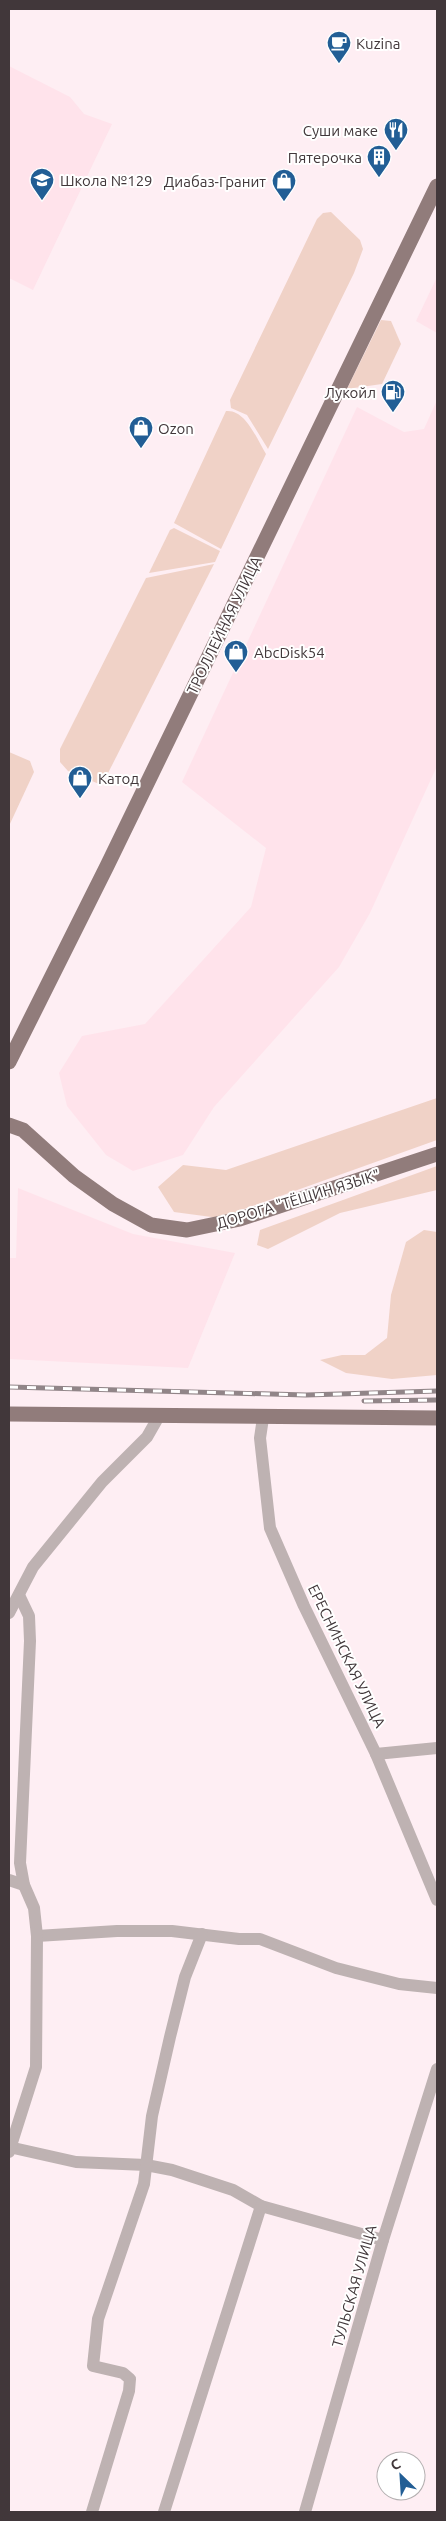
<svg xmlns="http://www.w3.org/2000/svg" width="446" height="2521" font-family="Ubuntu,sans-serif">
  <style>
    .built { fill: #ffe3eb }
    .green { fill: #f0d2c7 }
    .lines { fill: none; stroke-linecap: round; stroke-linejoin: round }
    .street { stroke: #beb2b2; stroke-width: 12 }
    .primary { stroke: #917c7b; stroke-width: 15 }
    .rail-casing { stroke: #918588; stroke-width: 5 }
    .rail { stroke: #fff; stroke-width: 3; stroke-dasharray: 9; stroke-linecap: butt }
    .labels { text-anchor: middle; dominant-baseline: central; stroke-width: 4; stroke-linejoin: round; paint-order: stroke }
    .poi-label { font-size: 15px; fill: #41373a; stroke: #fff; text-anchor: start }
    .street-label { font-size: 15px; fill: #41373a; stroke: #fff }
  </style>
  <rect width="100%" height="100%" fill="#feeef3"/>
  <g class="built">
    <path d="M9 66 70 97 84 114 112 124 33 290 9 278Z"/>
    <path d="M437 277V333L416 321Z"/>
    <path d="M437 400V766L370 913 339 967 214 1107 183 1155 133 1171 106 1155 67 1106 59 1073 82 1036 145 1024 251 907 266 848 182 782 357 407 404 432 424 429Z"/>
    <path d="M18 1188 133 1234 235 1253 188 1368 9 1359V1258H16Z"/>
  </g>
  <g class="green">
    <path d="M331 212 360 240 363 249 354 273 268 449 247 415 231 408 230 400 317 219 323 213Z"/>
    <path d="M381 320 391 321 401 344 382 384 347 389Z"/>
    <path d="M226 411C246 409 257 440 266 454L221 549 174 523Z"/>
    <path d="M174 528 220 551 215 562 149 573 170 530Z"/>
    <path d="M214 564 104 781 99 784 68 771 60 762V749L146 578Z"/>
    <path d="M9 752 30 761 34 772 9 826Z"/>
    <path d="M437 1098V1140L219 1218 174 1212 158 1187 183 1165 226 1170Z"/>
    <path d="M437 1166V1190L340 1213 268 1249 257 1245 260 1230Z"/>
    <path d="M424 1230 437 1232V1375L392 1379 346 1373 320 1360 342 1355H365L387 1338 391 1295 406 1242Z"/>
  </g>
  <g class="lines">
    <g class="street">
      <path d="M263 1418 260 1438 270 1528 304 1606 376 1754 437 1900"/>
      <path d="M9 1613 33 1567 102 1482 147 1437 159 1416"/>
      <path d="M376 1754 437 1748"/>
      <path d="M9 1880 24 1885"/>
      <path d="M37 1936 117 1931H172L239 1939H260L336 1968 399 1984 437 1988"/>
      <path d="M9 2147 76 2162 146 2165 172 2170 233 2190 261 2206 383 2240"/>
      <path d="M9 2152 36 2067 37 1936 34 1908 24 1885 20 1863 30 1641 29 1616 19 1595"/>
      <path d="M92 2512 129 2391 130 2379 123 2373 93 2366 98 2319 144 2184 152 2116 170 2037 185 1977 202 1934"/>
      <path d="M164 2512 261 2206"/>
      <path d="M305 2512 383 2240 437 2069"/>
    </g>
    <g class="primary">
      <path d="M9 1062 107 866 437 186"/>
      <path d="M9 1125 23 1130 74 1176 113 1204 151 1225 187 1230 240 1219 437 1154"/>
      <path d="M9 1414 437 1418"/>
    </g>
    <defs>
      <g id="rail">
        <path d="M9 1387 306 1395 437 1391"/>
        <path d="M364 1401 437 1400"/>
      </g>
    </defs>
    <use href="#rail" class="rail-casing"/>
    <use href="#rail" class="rail"/>
  </g>
  <defs>
    <symbol id="cafe-pin" viewBox="-11 -11 22 30"><path d="M0 17L-7.5 6A9.5 9.5 0 1 1 7.5 6Z" fill="#225e95" stroke="#fff"/><path d="M-5.5-4.5H6V0H3Q3 3.5 0 3.5H-2.5Q-5.5 3.5-5.5 0ZM3-3.2v2h1.7v-2ZM-6 4.5H4V6H-6Z" fill="#fff"/></symbol>
    <symbol id="restaurant-pin" viewBox="-11 -11 22 30"><path d="M0 17L-7.5 6A9.5 9.5 0 1 1 7.5 6Z" fill="#225e95" stroke="#fff"/><path d="M-5-6h1v4h1v-4h1v4h1v-4h1v5L-1.5 .5V6h-2V.5L-5-1ZM5-6V6H3V1.5H1.5Q1.5-4 5-6Z" fill="#fff"/></symbol>
    <symbol id="building-pin" viewBox="-11 -11 22 30"><path d="M0 17L-7.5 6A9.5 9.5 0 1 1 7.5 6Z" fill="#225e95" stroke="#fff"/><path d="M-4-6H4V6H1V3H-1V6H-4ZM-2.5-4.3h1.7v1.8h-1.7ZM.8-4.3h1.7v1.8H.8ZM-2.5-1h1.7V.8h-1.7ZM.8-1h1.7V.8H.8Z" fill="#fff"/></symbol>
    <symbol id="school-pin" viewBox="-11 -11 22 30"><path d="M0 17L-7.5 6A9.5 9.5 0 1 1 7.5 6Z" fill="#225e95" stroke="#fff"/><path d="M0-5L7-2L0 1L-7-2ZM-4 1L0 2.5L4 1V4Q0 6-4 4Z" fill="#fff"/></symbol>
    <symbol id="shop-pin" viewBox="-11 -11 22 30"><path d="M0 17L-7.5 6A9.5 9.5 0 1 1 7.5 6Z" fill="#225e95" stroke="#fff"/><path d="M-5-2.5h2.3a2.7 3.5 0 0 1 5.4 0H5L5.5 6h-11ZM-1.5-2.5h3a1.5 2.3 0 0 0-3 0Z" fill="#fff"/></symbol>
    <symbol id="fuel-pin" viewBox="-11 -11 22 30"><path d="M0 17L-7.5 6A9.5 9.5 0 1 1 7.5 6Z" fill="#225e95" stroke="#fff"/><path d="M-5.5-6h7V0h2V4h1.3V-2.5L3-4.5l.8-.8L6-3V5H2.5V1h-1V6h-7ZM-4.2-4.7v3.2H.2V-4.7Z" fill="#fff"/></symbol>
  </defs>
  <g fill-rule="evenodd">
    <use href="#cafe-pin" x="325" y="29" width="28" height="38"/>
    <use href="#restaurant-pin" x="382" y="116" width="28" height="38"/>
    <use href="#building-pin" x="365" y="143" width="28" height="38"/>
    <use href="#school-pin" x="28" y="166" width="28" height="38"/>
    <use href="#shop-pin" x="270" y="167" width="28" height="38"/>
    <use href="#fuel-pin" x="379" y="378" width="28" height="38"/>
    <use href="#shop-pin" x="127" y="414" width="28" height="38"/>
    <use href="#shop-pin" x="222" y="638" width="28" height="38"/>
    <use href="#shop-pin" x="66" y="764" width="28" height="38"/>
  </g>
  <g class="labels">
    <g class="poi-label">
      <text x="356" y="43">Kuzina</text>
      <text x="378" y="130" text-anchor="end">Суши маке</text>
      <text x="362" y="157" text-anchor="end">Пятерочка</text>
      <text x="60" y="180">Школа №129</text>
      <text x="266" y="181" text-anchor="end">Диабаз-Гранит</text>
      <text x="376" y="392" text-anchor="end">Лукойл</text>
      <text x="158" y="428">Ozon</text>
      <text x="254" y="652">AbcDisk54</text>
      <text x="98" y="778">Катод</text>
    </g>
    <g class="street-label">
      <text transform="translate(224 625) rotate(-64)">ТРОЛЛЕЙНАЯ УЛИЦА</text>
      <text transform="translate(298 1199) rotate(-17)">ДОРОГА "ТЁЩИН ЯЗЫК"</text>
      <text transform="translate(347 1656) rotate(64)">ЕРЕСНИНСКАЯ УЛИЦА</text>
      <text transform="translate(354 2286) rotate(-74)">ТУЛЬСКАЯ УЛИЦА</text>
    </g>
  </g>
  <rect width="446" height="2521" fill="none" stroke="#41373a" stroke-width="20"/>
  <g transform="translate(401 2476) rotate(335)"><circle r="24" fill="#ffffff" stroke="#b3afb0"/>
  <path d="M0-4L9 19L0 12L-9 19Z" fill="#225e95"/>
  <text y="-8" font-size="14" font-weight="bold" text-anchor="middle" fill="#41373a">С</text>
  </g>
</svg>
